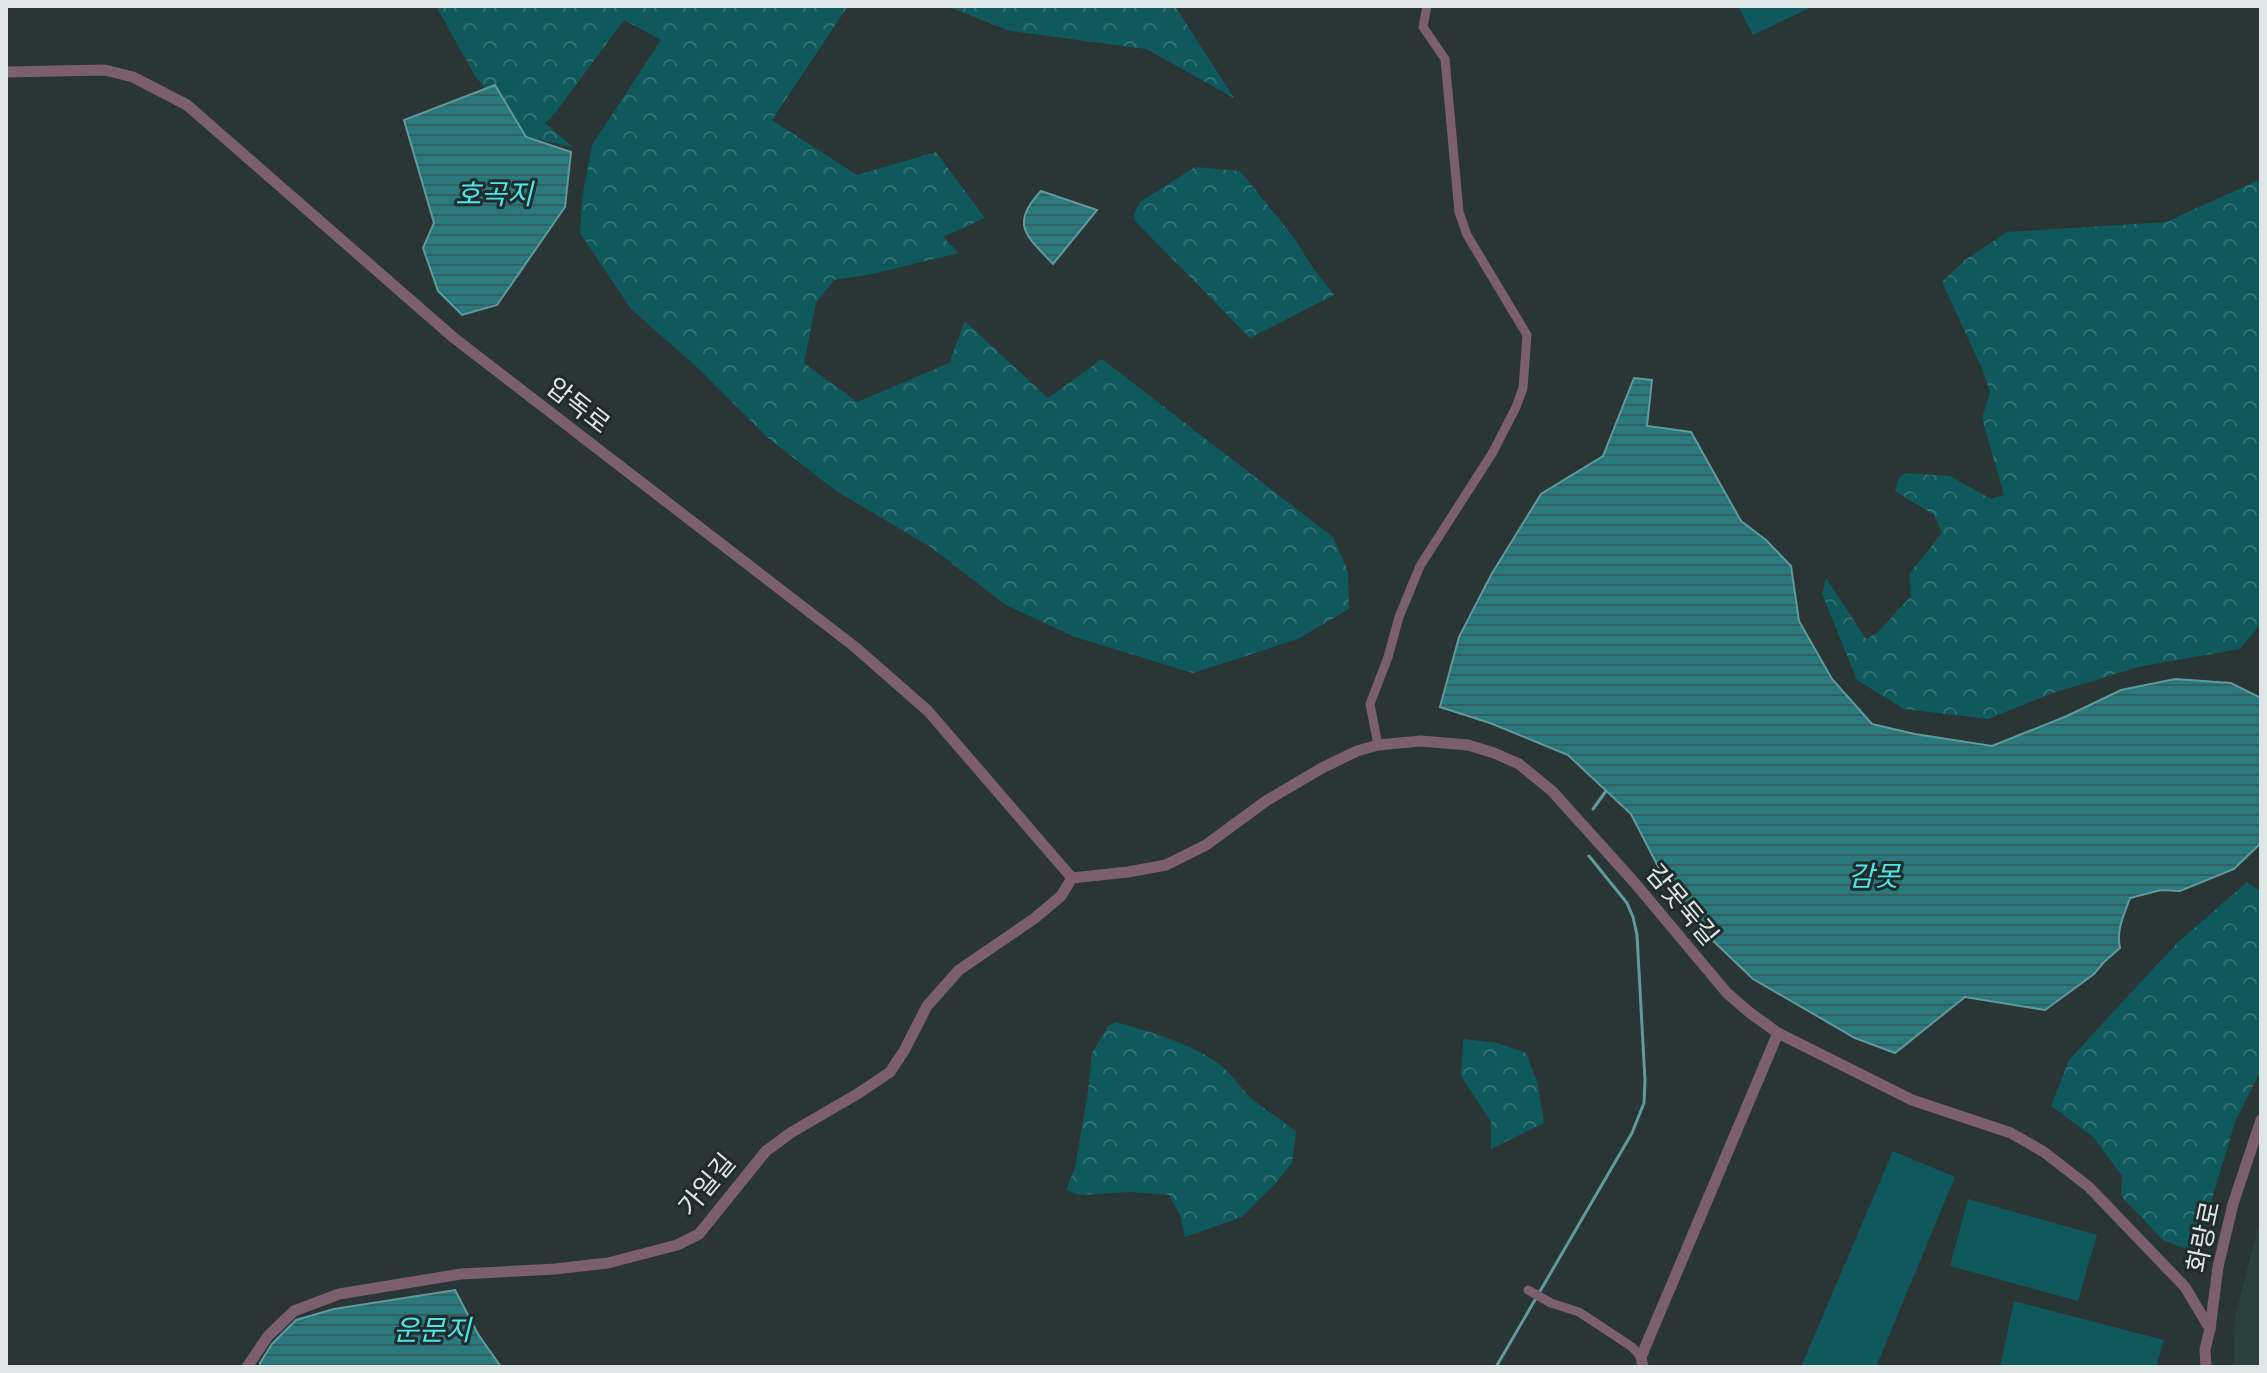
<svg xmlns="http://www.w3.org/2000/svg" width="2267" height="1373" font-family="'Varela Round','Noto Sans KR',sans-serif">
  <style>
    .built { fill: #2d4041 }
    .forest { fill: url(#forest-crowns) }
    .pitch { fill: #0f585b }
    .water { fill: url(#water-rules); stroke: #609a9c; stroke-width: 2 }
    .lines { fill: none; stroke-linecap: round; stroke-linejoin: round }
    .stream { stroke: #609a9c; stroke-width: 3 }
    .minor { stroke: #7b5f6f; stroke-width: 9 }
    .tertiary { stroke: #7b5f6f; stroke-width: 11 }
    .labels { text-anchor: middle; dominant-baseline: central; stroke-width: 6; stroke-linejoin: round; paint-order: stroke }
    .street-label { font-size: 26px; fill: #dfe6e6; stroke: #202b2b }
    .water-label { font-size: 28px; font-style: italic; fill: #4ee5eb; stroke: #202b2b }
  </style>
  <defs>
    <pattern id="forest-crowns" width="20" height="18" patternUnits="userSpaceOnUse" patternTransform="scale(2)"><rect width="20" height="18" fill="#0f585b"/><path d="M2 6a3 3 0 1 1 6 0M12 15a3 3 0 1 1 6 0" fill="none" stroke="#327073"/></pattern>
    <pattern id="water-rules" width="6" height="5" patternUnits="userSpaceOnUse" patternTransform="scale(2)"><rect width="6" height="5" fill="#29797d"/><path d="M0 2.5h6" fill="none" stroke="#365f61"/></pattern>
  </defs>
  <rect width="100%" height="100%" fill="#2a3535"/>
  <path class="built" d="M2261 1216V1367H2234L2235 1317Z"/>
  <g class="forest">
    <path d="M436 6H848L772 120 857 175 936 152 985 218 943 237 959 253 872 274 834 280 816 303 804 363 857 402 949 363 965 321 1048 398 1102 359 1333 537 1348 571 1349 609 1298 639 1193 673 1075 637 1006 605 929 546 836 491 768 438 700 370 631 309 580 233 582 198 592 145 661 40 624 20 556 112 545 123 573 147 526 137 475 76Z"/>
    <path d="M946 6H1175L1234 98 1146 49 1010 31Z"/>
    <path d="M1195 167 1240 171 1295 239 1309 262 1334 295 1250 338 1134 220V213L1140 202Z"/>
    <path d="M2261 179V624L2240 649 2138 667 2050 694 1988 719 1904 709 1857 680 1822 594 1826 578 1866 639 1878 632 1911 596 1909 574 1942 533 1934 515 1895 491 1898 479 1904 473 1950 476 1991 499 2004 495 1982 418 1990 392 1983 371 1942 282 1965 260 2007 232 2166 222Z"/>
    <path d="M2247 882 2261 892V1070L2235 1122 2196 1253 2163 1240 2121 1196 2122 1176 2093 1137 2051 1106 2069 1060 2176 944Z"/>
    <path d="M1116 1022C1151 1032 1187 1042 1218 1063 1231 1072 1240 1088 1252 1099 1266 1110 1282 1120 1296 1132L1292 1163 1275 1184 1242 1217 1185 1237 1180 1215 1169 1195 1130 1192 1080 1195 1066 1190 1075 1167 1088 1091 1092 1053 1108 1026Z"/>
    <path d="M1463 1039 1498 1043 1526 1053 1538 1085 1544 1123 1491 1149V1122L1461 1076Z"/>
  </g>
  <g class="pitch">
    <path d="M1738 6H1814L1753 35Z"/>
    <path d="M1893 1151 1955 1177 1876 1367H1801Z"/>
    <path d="M1968 1199 2097 1235 2078 1301 1950 1266Z"/>
    <path d="M2014 1301 2164 1340 2156 1367H2000Z"/>
  </g>
  <g class="water">
    <path d="M495 85 526 137 571 152 565 207 497 305 462 315 438 291 423 248 434 223 404 120Z"/>
    <path d="M1041 191 1097 210 1053 264C1027 236 1009 225 1041 191Z"/>
    <path d="M1634 378 1652 380 1647 426 1691 432 1741 521 1766 540 1791 566 1799 621 1832 679 1872 724 1915 734 1992 746 2067 716 2121 690 2175 679 2231 683 2261 698V843L2234 869 2180 891 2161 890 2130 898C2124 915 2116 930 2120 948L2104 962 2094 974 2045 1010 1965 997 1895 1053 1855 1038 1753 979 1707 935 1666 882 1631 814 1568 755 1490 723 1440 707 1459 637 1491 575 1541 494 1603 456Z"/>
    <path d="M455 1290 478 1334 501 1367H260V1363L272 1344 296 1320 334 1309Z"/>
  </g>
  <g class="lines">
    <g class="stream">
      <path d="M1593 809 1606 791"/>
      <path d="M1496 1367 1632 1133 1644 1103 1645 1080 1637 935 1633 917 1627 903 1589 856"/>
    </g>
    <g class="minor">
      <path d="M1378 745 1370 704 1388 657 1399 617 1420 566 1493 452 1516 407 1523 388 1527 335 1467 235 1459 212 1445 59 1423 27 1427 6"/>
      <path d="M1528 1290 1551 1303 1579 1312 1632 1347 1641 1357"/>
    </g>
    <g class="tertiary">
      <path d="M6 72 105 70 133 77 187 105 454 338 855 647 928 711 1072 878"/>
      <path d="M1072 878 1128 872 1166 865 1206 845 1266 801 1322 768 1357 751 1378 745 1421 741 1468 745 1494 753 1519 764 1552 791 1634 882 1727 993 1749 1012 1778 1033 1912 1100 2011 1133 2044 1152 2089 1187 2185 1287 2210 1329"/>
      <path d="M247 1367 268 1336 294 1311 339 1294 461 1274 555 1269 608 1263 677 1245 699 1234 766 1151 792 1132 859 1093 890 1072 904 1051 927 1006 959 970 1035 918 1061 896 1072 878"/>
      <path d="M1643 1367 1641 1357 1778 1033"/>
      <path d="M2206 1367 2205 1350 2210 1329 2218 1267 2233 1204 2261 1120"/>
    </g>
  </g>
  <g class="labels">
    <g class="street-label">
      <text transform="translate(578 406) rotate(38)">압독로</text>
      <text transform="translate(1682 905) rotate(50)">감못둑길</text>
      <text transform="translate(707 1185) rotate(-50)">가일길</text>
      <text transform="translate(2204 1237) rotate(-78)">화랑로</text>
    </g>
    <g class="water-label">
      <text x="494" y="195">호곡지</text>
      <text x="1874" y="877">감못</text>
      <text x="432" y="1331">운문지</text>
    </g>
  </g>
  <rect width="2267" height="1373" fill="none" stroke="#dfe6e6" stroke-width="16"/>
</svg>
